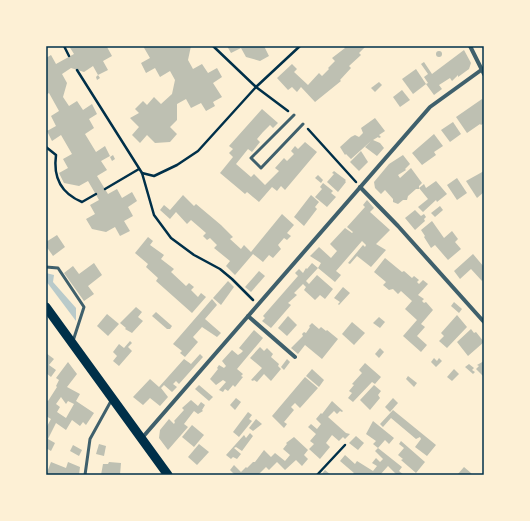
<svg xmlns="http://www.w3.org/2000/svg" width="530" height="521" font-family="'Work Sans',sans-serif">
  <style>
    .green { fill: #b9caca }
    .building { fill: #bec0b2; fill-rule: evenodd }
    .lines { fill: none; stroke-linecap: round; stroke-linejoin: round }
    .path { stroke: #003049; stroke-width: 2.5 }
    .service { stroke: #3f606c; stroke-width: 3 }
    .minor { stroke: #3f606c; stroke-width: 4 }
    .primary { stroke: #003049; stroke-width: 9 }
    .neatline { fill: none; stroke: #003049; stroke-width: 1.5 }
  </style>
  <rect width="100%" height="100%" fill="#fdf0d5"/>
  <path class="green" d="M46 273 54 275 53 282 76 308V321L46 281Z"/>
  <g class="building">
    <path d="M69 46H109L107 47 112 56 103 61 108 70 98 75 100 78 97 80 96 77 98 75 93 66 84 72 71 68 62 74 67 83 63 97 69 106 77 101 83 110 92 104 97 114 89 119 94 128 85 134 96 152 105 146 110 156 101 161 107 170 97 176 108 194 117 189 122 198 132 192 137 201 128 207 133 216 124 221 130 231 120 236 115 227 106 232 92 229 86 219 95 214 90 205 99 200 88 181 79 186 64 183 59 173 68 168 63 159 72 154 61 135 52 141 47 131 56 126 51 116 59 111 49 93 46 95V58L51 55 56 64 74 54Z"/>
    <path d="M143 46H191L188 60 193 69 202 64 208 73 217 68 222 77 213 83 222 97 213 102 215 106 206 111 201 103 191 108 186 99 177 104V120L170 127 177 134 170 142 155 143 147 135 140 143 132 135 139 127 130 118 139 113 135 109 143 101 147 105 154 97 161 104 172 94 175 80 170 71 160 77 155 68 146 73 141 63 150 58Z"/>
    <path d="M227 46H264L269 56 260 61 246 57 241 48 231 53Z"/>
    <path d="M343 46H366L359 53 361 55 349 66 351 68 340 80 341 81 315 102 301 87 297 92 292 87 288 90 277 78 292 64 297 69 294 72 308 85 319 73 322 76 329 69 328 68 335 61 332 58 345 48Z"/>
    <path d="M464 50 471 63 469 69 458 77V75L452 81 450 78 439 85 442 89 434 95 426 84 428 83 424 77 428 74 421 64 424 62 432 74Z"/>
    <circle cx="439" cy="54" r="3"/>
    <path d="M416 69 426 84 413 94 402 79Z"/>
    <path d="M379 82 382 85 375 92 371 88Z"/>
    <path d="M402 90 410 100 400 107 393 97Z"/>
    <path d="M482 99 484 102V123L481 125 480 124 467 133 456 117Z"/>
    <path d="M262 109 278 123 273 128 270 125 263 132 257 139 260 142 252 152 248 149 236 164 251 177 254 174 265 185 279 171 275 168 284 158 287 161 294 154 291 151 295 146 298 149 305 142 317 152 285 190 281 186 277 191 272 187 259 202 247 192 245 194 220 173 233 157 229 153 233 149 229 146Z"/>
    <path d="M375 118 385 131 379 135 381 137 379 138 378 137 373 140 380 143 384 148 377 156 365 147 371 141 351 159 346 154 345 155 340 147 351 137 355 135 359 137 363 133 361 128Z"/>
    <path d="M453 122 461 134 450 142 441 130Z"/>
    <path d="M434 134 443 146 434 152 436 155 422 165 412 153Z"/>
    <path d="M361 151 368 162 359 171 350 162Z"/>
    <path d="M113 155 115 159 112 161 110 157Z"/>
    <path d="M403 155 410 164 405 169 406 170 398 175 400 178 411 168 422 183 419 186V189H416L408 196 407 200H403L398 204 393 202V199L385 190 381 194 375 188 374 182 389 164Z"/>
    <path d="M334 171 346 180 345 181 346 182 338 192 327 182 334 174 332 173Z"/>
    <path d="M484 171V192L477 198 466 181Z"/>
    <path d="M318 175 323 180 321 183 315 178Z"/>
    <path d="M457 178 467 193 457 200 447 185Z"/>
    <path d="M436 181 447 194 437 202 436 200 423 212 418 207 428 199 419 188 424 184 426 188Z"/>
    <path d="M323 183 333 191 331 193 336 197 327 207 315 197 322 189 320 187Z"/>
    <path d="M183 195 194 206 196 204 221 225 233 237 230 239 241 249 244 245 251 252 282 214 294 225 287 233 291 236 287 240 284 238 278 245 281 249 273 258 269 255 263 262 253 254 235 275 226 266 230 261 214 248 217 245 210 238 207 240 203 236 206 233 198 226 191 220 187 224 176 212 170 219 160 210 164 205 170 210Z"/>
    <path d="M311 195 319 202 315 207 317 209 304 226 294 217Z"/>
    <path d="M367 200 374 208 370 212 390 230 376 244 386 250 371 267 357 256 350 264 348 263 363 245 365 247 366 245 362 241 336 271 341 275 335 282 318 268 306 281 309 284 317 275 333 289 325 299 320 295 315 300 304 290 306 287 303 284 294 293 297 295 288 303 291 305 271 328 262 321 265 318 263 316 298 276 295 273 299 269 303 273 306 268 307 269 312 263 318 268 321 263 310 256 319 247 331 258 337 251 330 244 345 228 352 233 353 232 347 227 365 207 363 205Z"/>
    <path d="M440 206 443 210 435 217 431 213Z"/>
    <path d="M415 210 421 216 424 214 426 217 424 219 425 221 415 230 405 218Z"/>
    <path d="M432 221 444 238 452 231 458 239 455 242 461 249 448 260 435 245 431 248 424 237 425 236 421 230Z"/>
    <path d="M57 235 65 247 53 256 46 246V242Z"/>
    <path d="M148 237 153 241 150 245 164 255 161 259 174 269 171 272 186 286 189 283 194 287 191 290 198 297 201 293 206 297 192 313 156 281 158 278 146 267 148 264 135 253Z"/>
    <path d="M473 254 484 267V279L482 281 471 269 460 279 454 271Z"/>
    <path d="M385 258 402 272 404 271 412 278 414 276 419 280 417 282 419 284 423 280 428 284 418 295 424 299 422 301 424 303 426 302 433 310 421 324 425 327 417 336 427 345 421 352 403 336 417 320 405 309 412 301 401 291 398 294 393 289 389 290 383 285 386 282 374 272Z"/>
    <path d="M94 263 102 275 88 286 94 294 84 301 64 273 73 266 79 274Z"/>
    <path d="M259 271 265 276 251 292 245 287Z"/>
    <path d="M228 281 234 287 221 305 213 298Z"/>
    <path d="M343 287 350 293 339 305 338 304 340 302 334 298Z"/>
    <path d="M212 299 217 305 205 319 221 333 217 337 202 327 193 337 198 342 185 357 180 353 182 351 173 344Z"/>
    <path d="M454 302 462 309 459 313 451 306Z"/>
    <path d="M136 307 142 312 138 317 143 321 132 333 125 329 126 328 120 323Z"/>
    <path d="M156 312 172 326 170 329H167L152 316Z"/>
    <path d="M107 314 119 324 108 336 97 326Z"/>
    <path d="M457 315 467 327 447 348 439 341 444 336 441 333Z"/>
    <path d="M288 316 297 325 287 336 278 328Z"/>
    <path d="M379 317 385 322 380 328 373 323Z"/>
    <path d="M352 322 365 333 354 345 342 334Z"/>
    <path d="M312 323 319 329 321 327 326 331 327 330 338 339 322 359 305 345 298 354 291 348 303 336 302 334 304 332 306 333 310 327 309 326Z"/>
    <path d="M471 329 474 333 476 332 484 342 468 356 457 342Z"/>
    <path d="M254 330 263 338 237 369 243 374 241 376 243 377 235 387 233 385 228 391 225 389 223 392 219 390 226 382 223 380 216 385 210 379 218 369 217 368 219 365 224 368 226 366 222 361 232 350 238 355 241 353 243 351 239 348Z"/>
    <path d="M130 341 132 343 128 347 132 351 119 366 113 361 117 356 113 352 119 344 124 348Z"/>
    <path d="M260 347 264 351 267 348 273 354 271 357 279 364 278 366 281 369 271 381 264 374 257 382 254 380 253 381 251 380 262 368 250 358Z"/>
    <path d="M380 348 384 352 379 358 375 354Z"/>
    <path d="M46 353 54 359 49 365 56 370 51 377 46 373Z"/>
    <path d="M200 354 203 357 179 384 176 381 173 384 177 387 172 392 164 385 161 388 168 397 160 406 150 398 143 405 133 397 150 379 159 387 184 359 191 364Z"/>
    <path d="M434 358 437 361 439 358 442 361 436 367 431 362Z"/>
    <path d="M287 359 290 362 284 370 281 367Z"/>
    <path d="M484 361V377L476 369 479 366 477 365Z"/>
    <path d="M68 362 77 374 67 387 80 394 76 401 94 413 86 425 83 422 80 426 72 420 66 430 56 423 48 439 55 443 51 451 46 448V428L51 419 46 416V400L48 401 57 387 56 386 59 380 56 378ZM61 397 66 404 68 401 74 404 66 418 57 412 60 407 56 404Z"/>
    <path d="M365 363 381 377 375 384 372 382 353 402 348 398 352 393 349 391 354 385 352 384 362 373 359 370Z"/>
    <path d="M469 364 474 368 472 370 475 372 473 374 465 367Z"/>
    <path d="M312 369 324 380 319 387 306 376Z"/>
    <path d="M454 369 459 374 452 381 447 377Z"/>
    <path d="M408 376 417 383 414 387 406 379Z"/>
    <path d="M305 377 318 388 300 408 295 403 291 407 294 410 284 422 287 424 284 428 272 416Z"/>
    <path d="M199 385 213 397 209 401 195 389Z"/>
    <path d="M374 385 381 391 378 395 380 398 370 410 360 400Z"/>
    <path d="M236 398 241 402 235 410 230 405Z"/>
    <path d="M393 398 398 403 390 412 385 407Z"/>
    <path d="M191 400 198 406 201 402 205 405 202 410 203 411 198 414 194 411 184 424 188 427 168 450 159 438 160 430 169 419 174 424 175 422 174 421 184 410 182 408Z"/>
    <path d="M332 401 343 411 342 412 340 411 337 414 334 411 328 417 346 433 350 434 345 439 343 437 339 441 332 435 326 443 330 447 320 459 309 449 314 444 310 441 316 434 308 427 311 424 317 429 321 424 316 419 321 413 322 414Z"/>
    <path d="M393 410 436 445 427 456 415 447 421 439 420 437 416 439 391 418 383 427 380 424Z"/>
    <path d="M248 412 252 415 249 419 252 421 239 437 233 432Z"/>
    <path d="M256 419 262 424 253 431 249 428Z"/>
    <path d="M373 421 394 438 389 444 385 440 378 448 402 467 399 471 404 475H397L388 466 380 475H352L354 473 340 461 345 455 355 464 357 461 373 471 377 466 372 463 376 458 380 462 383 459 375 451 378 448 373 444 376 441 366 434Z"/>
    <path d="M192 425 204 435 194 447 182 437Z"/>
    <path d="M250 433 253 436 242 451 236 447 234 448 241 454 237 459 233 457 231 459 226 455 244 435 246 438Z"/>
    <path d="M356 436 364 443 358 450 349 443Z"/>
    <path d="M294 437 308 450 304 455 308 459 302 466 296 460 285 470 277 462 269 470 266 467 258 475H235L230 470 234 465 241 472 246 467 247 468 253 462H255L264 450 271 457 275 453 285 461 290 455 283 449 287 444 286 443Z"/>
    <path d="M401 441 425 462 416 473 401 460 403 459 398 455 404 448 399 444Z"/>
    <path d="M99 444 106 446 104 456 96 454Z"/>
    <path d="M199 444 209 452 197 465 188 457Z"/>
    <path d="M73 445 82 450 79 456 70 451Z"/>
    <path d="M51 462 66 468 68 462 80 467 79 475H46Z"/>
    <path d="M109 462 121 463 120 475H101L103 464H108Z"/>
    <path d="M464 467 471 473 472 475H457Z"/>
    <path d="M325 470 331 475H321Z"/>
  </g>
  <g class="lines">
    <g class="path">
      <path d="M64 46 69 56"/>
      <path d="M213 46 256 87 288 111"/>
      <path d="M77 70 142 173 154 215 171 238 194 255 220 269 232 279 253 300"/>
      <path d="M308 129 356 182"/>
      <path d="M46 147 56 155C53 177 60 193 82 202L96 194"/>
      <path d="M142 173 154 176 177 165 198 151 256 87 300 46"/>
      <path d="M105 189 139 169"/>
      <path d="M317 475 345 445"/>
    </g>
    <g class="service">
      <path d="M294 115 251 158 261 168 303 124"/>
      <path d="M46 267 58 268 84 307 73 341"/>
      <path d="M85 475 90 439 111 401"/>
    </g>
    <g class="minor">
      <path d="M470 46 484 74"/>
      <path d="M360 187 398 226 484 322"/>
      <path d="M248 316 295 357"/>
      <path d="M142 438 430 107 484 68"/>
    </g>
    <path class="primary" d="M46 307 168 475"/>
  </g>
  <rect width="530" height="521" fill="none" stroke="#fdf0d5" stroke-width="94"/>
  <rect x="47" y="47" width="436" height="427" class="neatline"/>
</svg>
